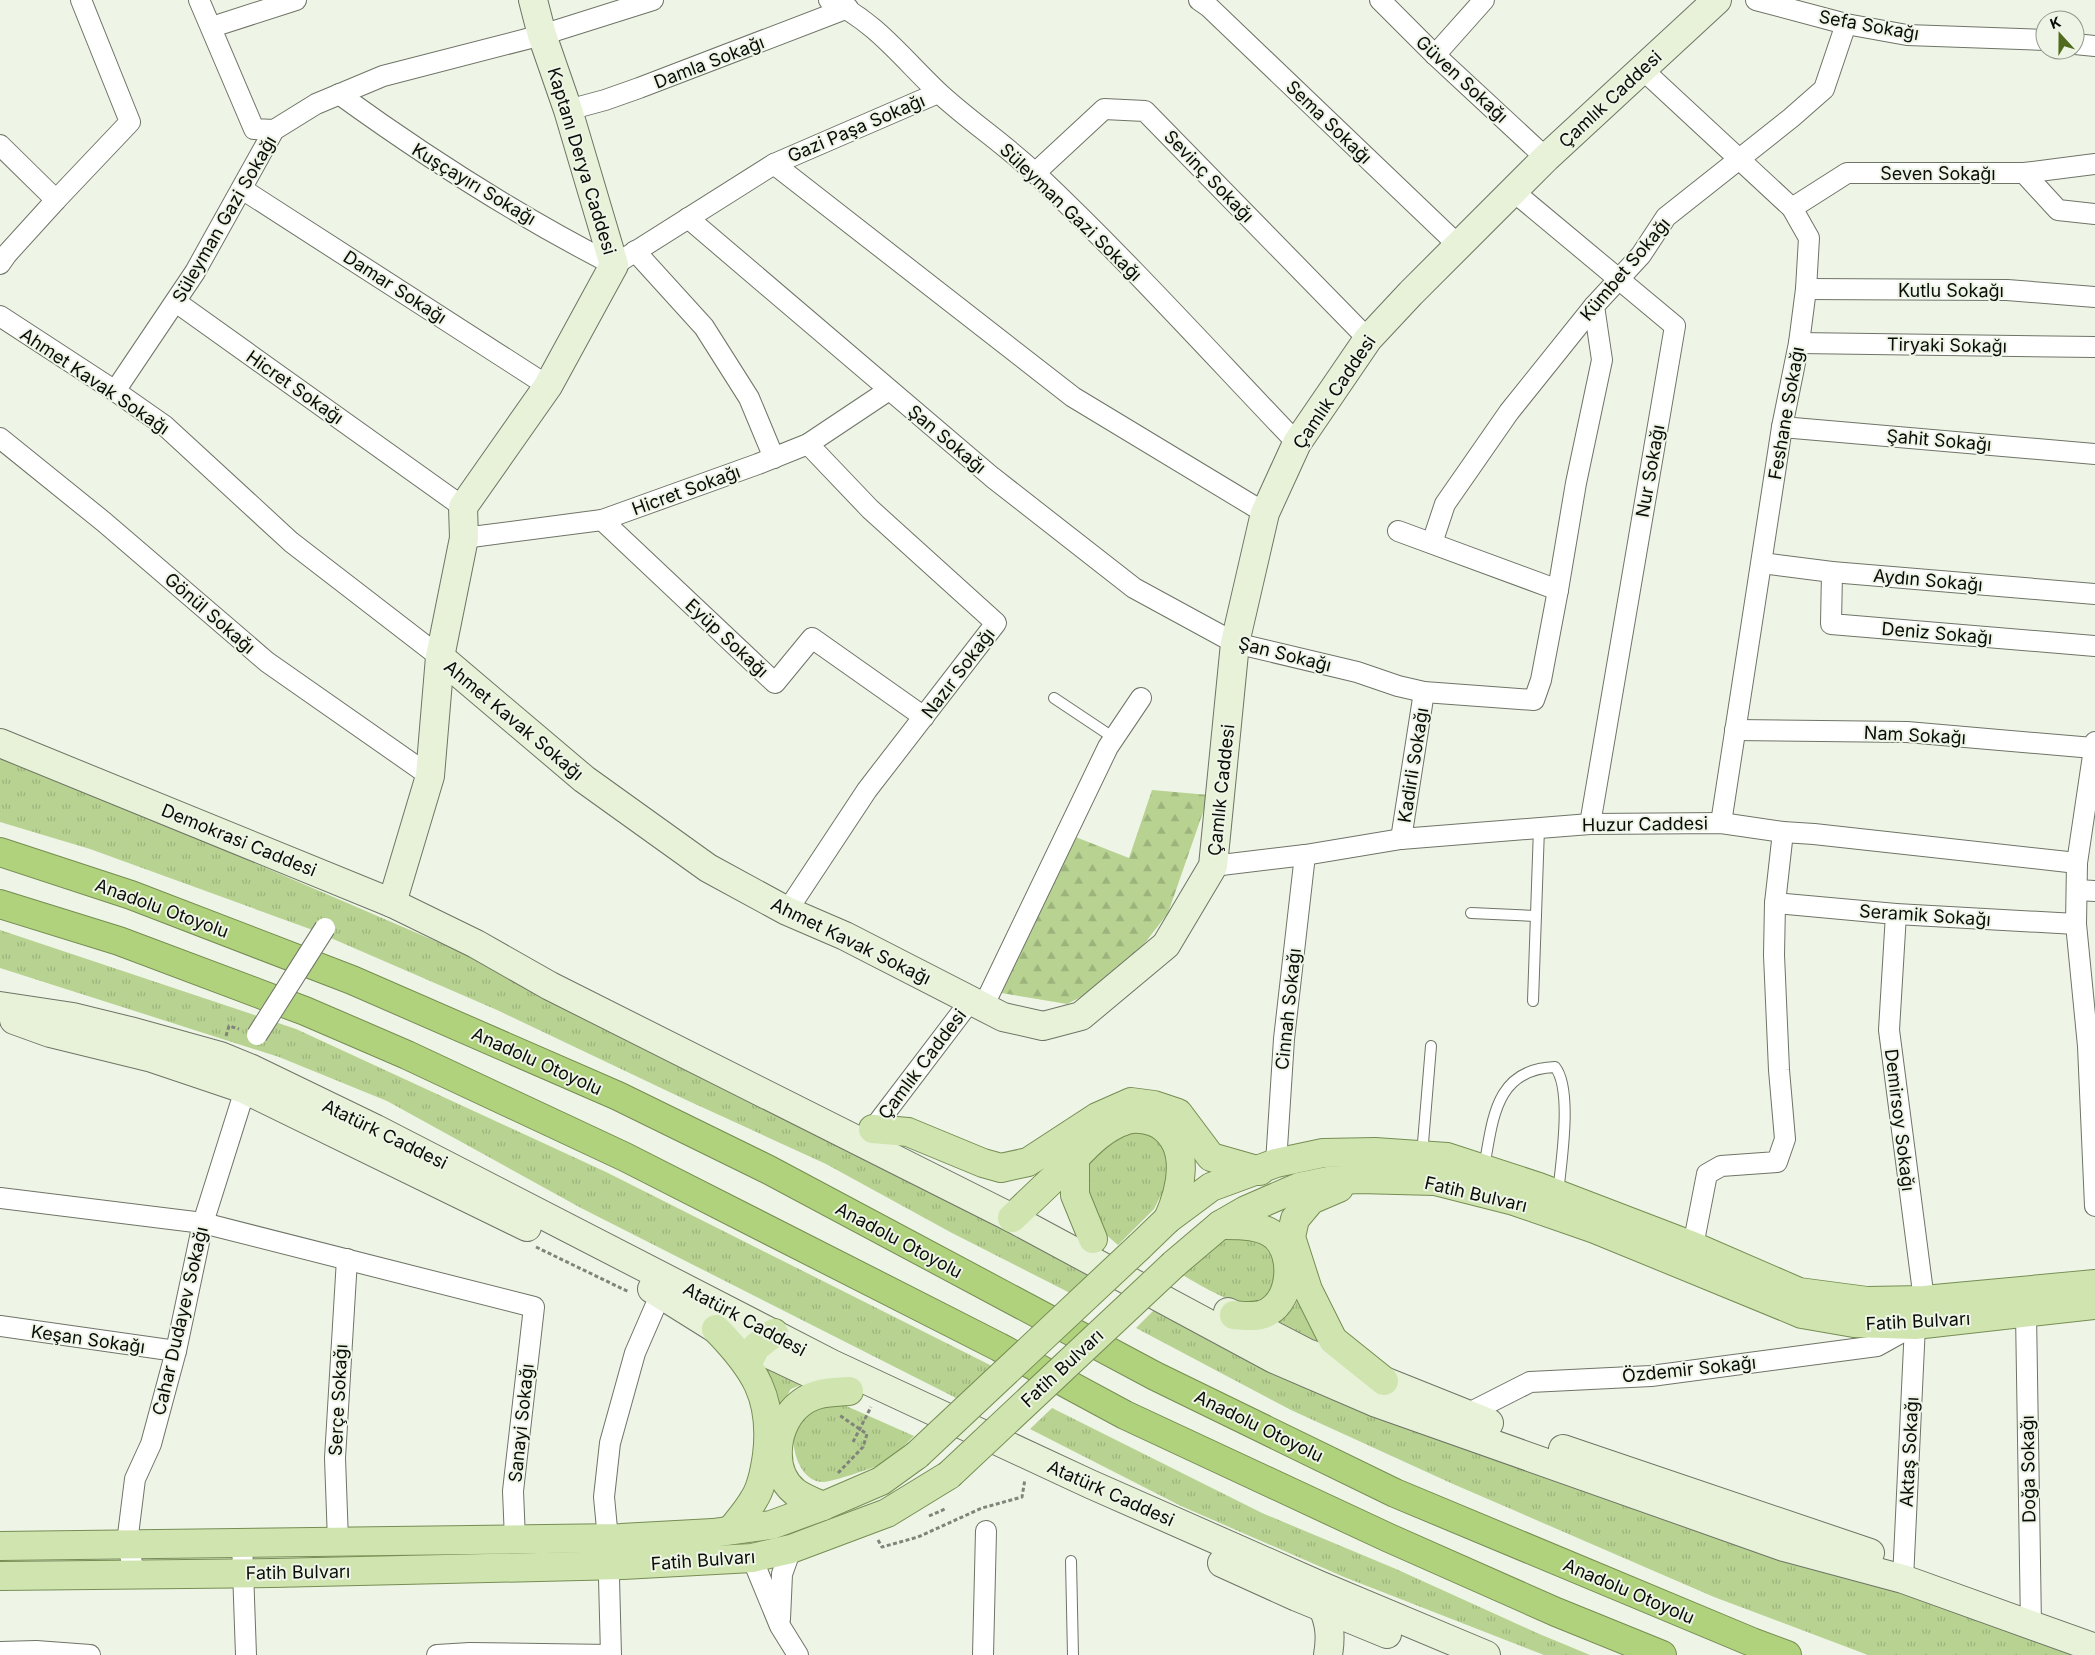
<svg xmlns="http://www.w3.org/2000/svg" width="2095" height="1655" font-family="Inter,sans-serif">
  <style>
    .grass { fill: url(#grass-tufts) }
    .forest { fill: url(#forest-firs) }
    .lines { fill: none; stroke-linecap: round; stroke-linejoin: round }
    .lane-casing { stroke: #6e7466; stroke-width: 12 }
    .street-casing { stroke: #6e7466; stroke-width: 22 }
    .secondary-casing { stroke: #6e7466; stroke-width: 30 }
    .primary-casing { stroke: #768d53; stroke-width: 30 }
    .highway-casing { stroke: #768d53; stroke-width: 30 }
    .path { stroke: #80847b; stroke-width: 3; stroke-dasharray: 4 2.5; stroke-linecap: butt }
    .lane { stroke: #fff; stroke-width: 10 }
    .street { stroke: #fff; stroke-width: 20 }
    .secondary { stroke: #e7f2d8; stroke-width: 28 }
    .primary { stroke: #d0e4b0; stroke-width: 28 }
    .highway { stroke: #b0d27c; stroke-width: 28 }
    .street-bridge-casing { stroke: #6e7466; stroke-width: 22; stroke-linecap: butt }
    .primary-bridge-casing { stroke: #768d53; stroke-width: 30; stroke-linecap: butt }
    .street-bridge { stroke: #fff; stroke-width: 20 }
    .primary-bridge { stroke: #d0e4b0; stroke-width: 28 }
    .labels { text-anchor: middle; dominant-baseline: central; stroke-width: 4; stroke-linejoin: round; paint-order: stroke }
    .street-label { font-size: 18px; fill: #0a0c08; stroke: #eef5e6 }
  </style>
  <defs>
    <pattern id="grass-tufts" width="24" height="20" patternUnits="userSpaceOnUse" patternTransform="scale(1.25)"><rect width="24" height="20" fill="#b7d291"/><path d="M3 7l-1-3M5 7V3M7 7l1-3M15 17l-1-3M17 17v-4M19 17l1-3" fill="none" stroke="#9cb37c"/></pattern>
    <pattern id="forest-firs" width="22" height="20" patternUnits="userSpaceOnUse" patternTransform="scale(1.25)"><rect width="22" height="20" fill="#b7d291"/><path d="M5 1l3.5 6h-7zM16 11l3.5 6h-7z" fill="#9cb37c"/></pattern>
  </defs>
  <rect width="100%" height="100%" fill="#eef5e6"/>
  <g class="grass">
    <path d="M0 753 498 968 1097 1273 1072 1294 952 1233 826 1164 682 1098 497 1010 310 929 90 849 0 822Z"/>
    <path d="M0 930 296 1029 606 1172 996 1368 960 1400 581 1208 387 1101 279 1057 0 968Z"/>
    <path d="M1125 1129 1145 1131 1167 1142 1174 1169 1154 1209 1118 1245 1096 1226 1086 1198 1085 1171 1091 1156Z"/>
    <path d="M1240 1229 1278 1248 1272 1292C1263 1297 1254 1304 1243 1303 1225 1301 1195 1282 1179 1273L1213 1238Z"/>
    <path d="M1300 1292 1331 1350 1268 1321 1295 1306Z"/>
    <path d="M1156 1308 1798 1559 2087 1655H1868L1714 1597 1453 1484 1291 1410 1136 1328Z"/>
    <path d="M758 1356 812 1380 791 1389 777 1412 772 1382Z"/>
    <path d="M835 1401 914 1436C905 1444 894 1458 883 1464 875 1467 832 1482 824 1482 795 1483 784 1429 803 1413 811 1406 826 1404 835 1401Z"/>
    <path d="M1052 1408 1262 1513 1396 1569 1537 1633 1590 1655H1544L1344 1577 1181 1506 1030 1429Z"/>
  </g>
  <path class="forest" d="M1152 790 1209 795 1168 913 1117 979 1067 1004 989 991 1073 836 1129 858Z"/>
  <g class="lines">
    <defs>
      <g id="lane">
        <path d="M1054 698 1114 738"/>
        <path d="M1471 913 1536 916"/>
        <path d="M1533 1001 1539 828"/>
        <path d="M1422 1155 1431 1046"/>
        <path d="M1484 1167C1493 1121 1494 1069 1555 1067 1573 1089 1561 1164 1558 1193"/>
        <path d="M1071 1561 1073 1655"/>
      </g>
      <g id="street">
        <path d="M199 0 254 129 274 130"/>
        <path d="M829 0C874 20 903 59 938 92 969 121 1006 145 1036 174 1127 260 1211 353 1297 443"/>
        <path d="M1199 0 1209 7 1458 245"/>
        <path d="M1380 0 1435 55 1546 158"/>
        <path d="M1756 0 1846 24 1907 35 2045 40"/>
        <path d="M212 27 296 0"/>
        <path d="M2075 44 2095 46"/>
        <path d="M1435 55 1484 0"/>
        <path d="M1642 69 1792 208 1809 238 1806 289 1799 343 1782 427 1721 823"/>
        <path d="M339 94C426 157 518 216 614 265L774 164 1073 397 1265 513"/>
        <path d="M568 110 605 100 639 88 848 8"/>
        <path d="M0 145 56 200"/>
        <path d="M774 164 938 93"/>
        <path d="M1035 173 1104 109 1145 111 1368 339"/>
        <path d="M2024 173 2058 210 2095 214"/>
        <path d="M242 189 548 386"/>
        <path d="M1513 191 1675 326 1590 824"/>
        <path d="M1792 208 1847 173H2024L2095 164"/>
        <path d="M688 218 992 477 1134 588 1235 643 1357 672 1398 686 1424 692 1534 700 1541 680 1558 590 1576 483 1602 360 1594 306"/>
        <path d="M635 251 704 327 749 398 774 458"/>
        <path d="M0 264 7 254 56 200 130 122 81 0"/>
        <path d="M1806 289 2007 290 2095 297"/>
        <path d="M176 302 463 507"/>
        <path d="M0 316 115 391 165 426 291 542 440 657"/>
        <path d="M1799 343 2095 347"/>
        <path d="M115 391 195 272 274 130 316 104 383 76 542 35 653 0"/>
        <path d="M1782 427 2095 454"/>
        <path d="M0 438 104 522 267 662 430 776"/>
        <path d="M602 520 775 683 812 638 924 717"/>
        <path d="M1398 531 1558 590"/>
        <path d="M464 538 602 520 758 464 808 444 889 390"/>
        <path d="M1432 543 1445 504 1509 412 1594 306 1641 255 1666 217 1791 118 1824 89 1846 24"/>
        <path d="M1762 563 1832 572 2095 594"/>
        <path d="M1832 572 1831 624 2095 646"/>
        <path d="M1735 730 1907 732 2093 748"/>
        <path d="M2095 742 2077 863 2076 924 2088 1046 2095 1206"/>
        <path d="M1401 839 1424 692"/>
        <path d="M1213 866 1305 855 1401 839 1590 824 1721 823 1783 832 1814 834 2077 863"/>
        <path d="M2077 890 2095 891"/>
        <path d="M1775 903 1896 914 2076 924"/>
        <path d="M787 911 867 790 996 623 870 509 808 444"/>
        <path d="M1896 914 1889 1030 1924 1300 1915 1325 1903 1579"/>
        <path d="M983 1007 1108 747 1141 698"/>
        <path d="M873 1129 971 1000"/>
        <path d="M1276 1163 1284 1039 1305 855"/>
        <path d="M0 1198 203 1223 534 1307 513 1491 515 1539"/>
        <path d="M1693 1246 1707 1174 1721 1166 1777 1162 1785 1139 1779 1070 1774 955 1775 903 1783 832"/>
        <path d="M2026 1313 2031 1625"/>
        <path d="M0 1326 176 1351"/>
        <path d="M1465 1415 1530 1382 1651 1376 1877 1346 1915 1325"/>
        <path d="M338 1541 335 1458 347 1259"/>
        <path d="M242 1542 246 1655"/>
        <path d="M752 1558 780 1626 798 1655"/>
        <path d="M135 1575 127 1543 135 1479 151 1444 176 1351 203 1223 249 1077"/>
        <path d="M780 1619 782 1574 791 1549"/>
        <path d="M0 1652 36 1651 90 1655"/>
        <path d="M437 1655 470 1653 611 1655 608 1539 604 1497 610 1443 635 1353 661 1293"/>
        <path d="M983 1655 986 1531"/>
      </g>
      <g id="secondary">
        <path d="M440 657 584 779 708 868 787 911 845 936 1003 1017 1043 1026 1081 1016 1166 945 1213 866 1235 643 1265 513 1297 443 1368 339 1411 293 1546 158 1717 0"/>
        <path d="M0 743 392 903 476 944 550 986 1012 1218 1274 1359 1374 1402 1784 1547 1903 1579 2095 1648"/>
        <path d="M392 903 430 776 440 657 464 538 463 507 548 386 614 265 568 110 542 35 533 0"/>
        <path d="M0 1006 73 1017 130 1031 220 1056 252 1069 376 1129 832 1364 1090 1484 1319 1585 1486 1655"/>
        <path d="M14 1020 50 1033 152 1058 244 1089 527 1227"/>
        <path d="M652 1289 716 1329 824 1380"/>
        <path d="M1228 1312 1307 1353 1384 1381 1489 1423"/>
        <path d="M1563 1449 1870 1553"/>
        <path d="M1222 1563 1297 1597 1387 1634"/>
        <path d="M1323 1608C1330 1624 1331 1637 1328 1655"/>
      </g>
      <g id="primary">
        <path d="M873 1129 908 1132 983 1163 1001 1168 1028 1162 1097 1117 1131 1102 1154 1105 1178 1113 1211 1157 1260 1171"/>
        <path d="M1339 1188 1311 1200 1295 1219 1291 1237 1308 1290 1333 1340 1384 1381"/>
        <path d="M1012 1218 1075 1158"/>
        <path d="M1220 1225C1237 1225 1262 1224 1276 1237 1295 1256 1292 1298 1268 1312 1257 1318 1245 1316 1234 1315"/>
        <path d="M1093 1239 1075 1195V1158C1090 1142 1105 1127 1127 1120 1137 1117 1152 1120 1160 1125 1192 1146 1181 1190 1168 1219"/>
        <path d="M1140 1246 1168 1219 1211 1187 1276 1163 1323 1153 1375 1152 1447 1157 1539 1187 1693 1246 1799 1292 1867 1301 1924 1300 2095 1284"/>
        <path d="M1174 1264 1220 1225 1246 1210 1299 1187 1328 1181 1359 1179 1435 1181 1514 1201 1595 1229 1802 1314 1854 1323 1915 1325 2095 1305"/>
        <path d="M716 1329C754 1368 774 1397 767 1455 765 1469 762 1487 754 1499 748 1510 739 1520 731 1530"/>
        <path d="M747 1365 756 1347 774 1333"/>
        <path d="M823 1506C814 1502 803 1498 795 1492 768 1470 775 1422 801 1403 815 1392 832 1392 849 1391"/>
        <path d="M0 1546 621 1538 713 1533 771 1525 823 1506 881 1481 917 1455"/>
        <path d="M0 1576 273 1573 623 1565 752 1558 791 1549 887 1513 949 1475"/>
      </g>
      <g id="highway">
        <path d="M0 852 131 895 352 980 618 1096 769 1170 1155 1376 1395 1493 1752 1642 1787 1655"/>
        <path d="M0 904 119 941 305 1011 407 1055 625 1157 999 1347 1125 1415 1389 1538 1556 1612 1662 1655"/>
      </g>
    </defs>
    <use href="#lane" class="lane-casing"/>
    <use href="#street" class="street-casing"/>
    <use href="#secondary" class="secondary-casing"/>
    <use href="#primary" class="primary-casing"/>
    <use href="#highway" class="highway-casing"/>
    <g class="path">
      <path d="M226 1036 229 1026 239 1029"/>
      <path d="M536 1247 629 1292"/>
      <path d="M853 1442 871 1407"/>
      <path d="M838 1473 863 1447 867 1434 839 1415"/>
      <path d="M929 1516 945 1509"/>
      <path d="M878 1540 882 1547 918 1537 982 1508 1022 1497 1025 1479"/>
    </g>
    <use href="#lane" class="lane"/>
    <use href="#street" class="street"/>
    <use href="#secondary" class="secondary"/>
    <use href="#primary" class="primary"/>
    <use href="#highway" class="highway"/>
    <defs>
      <path id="street-bridge" d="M257 1035 325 928"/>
      <g id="primary-bridge">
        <path d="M917 1455 1140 1246"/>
        <path d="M949 1475 1174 1264"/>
      </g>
    </defs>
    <use href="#street-bridge" class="street-bridge-casing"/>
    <use href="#primary-bridge" class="primary-bridge-casing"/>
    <use href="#street-bridge" class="street-bridge"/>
    <use href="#primary-bridge" class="primary-bridge"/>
  </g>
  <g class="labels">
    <g class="street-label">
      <text transform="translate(1869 25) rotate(10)">Sefa Sokağı</text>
      <text transform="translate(709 62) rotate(-21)">Damla Sokağı</text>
      <text transform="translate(1462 79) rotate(43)">Güven Sokağı</text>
      <text transform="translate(1610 99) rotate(-43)">Çamlık Caddesi</text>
      <text transform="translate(1329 122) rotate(44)">Sema Sokağı</text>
      <text transform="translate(856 128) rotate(-23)">Gazi Paşa Sokağı</text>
      <text transform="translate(582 161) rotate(73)">Kaptanı Derya Caddesi</text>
      <text x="1938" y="173">Seven Sokağı</text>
      <text transform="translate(1209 176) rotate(46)">Sevinç Sokağı</text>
      <text transform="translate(474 184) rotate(31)">Kuşçayırı Sokağı</text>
      <text transform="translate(1071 212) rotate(44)">Süleyman Gazi Sokağı</text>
      <text transform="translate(224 219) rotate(-60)">Süleyman Gazi Sokağı</text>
      <text transform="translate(1625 269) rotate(-50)">Kümbet Sokağı</text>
      <text transform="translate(395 287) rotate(33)">Damar Sokağı</text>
      <text x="1951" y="290">Kutlu Sokağı</text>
      <text transform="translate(1947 345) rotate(1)">Tiryaki Sokağı</text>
      <text transform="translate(95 381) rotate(34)">Ahmet Kavak Sokağı</text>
      <text transform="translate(295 387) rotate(35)">Hicret Sokağı</text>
      <text transform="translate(1334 392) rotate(-56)">Çamlık Caddesi</text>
      <text transform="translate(1786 413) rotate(-80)">Feshane Sokağı</text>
      <text transform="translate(947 439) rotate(40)">Şan Sokağı</text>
      <text transform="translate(1939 440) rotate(5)">Şahit Sokağı</text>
      <text transform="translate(1650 471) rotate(-80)">Nur Sokağı</text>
      <text transform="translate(686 490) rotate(-20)">Hicret Sokağı</text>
      <text transform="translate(1928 580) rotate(5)">Aydın Sokağı</text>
      <text transform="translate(210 613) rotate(41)">Gönül Sokağı</text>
      <text transform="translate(1937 633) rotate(5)">Deniz Sokağı</text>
      <text transform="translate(727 638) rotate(43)">Eyüp Sokağı</text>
      <text transform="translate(1285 654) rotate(14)">Şan Sokağı</text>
      <text transform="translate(958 673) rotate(-53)">Nazır Sokağı</text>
      <text transform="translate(514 720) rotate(40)">Ahmet Kavak Sokağı</text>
      <text transform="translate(1915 735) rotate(3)">Nam Sokağı</text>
      <text transform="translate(1413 765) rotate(-81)">Kadirli Sokağı</text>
      <text transform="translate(1221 790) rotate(-84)">Çamlık Caddesi</text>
      <text transform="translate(1645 824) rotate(-1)">Huzur Caddesi</text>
      <text transform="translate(239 840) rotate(22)">Demokrasi Caddesi</text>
      <text transform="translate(162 908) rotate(20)">Anadolu Otoyolu</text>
      <text transform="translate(1925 915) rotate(4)">Seramik Sokağı</text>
      <text transform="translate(851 941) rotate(26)">Ahmet Kavak Sokağı</text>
      <text transform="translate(1288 1009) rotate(-84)">Cinnah Sokağı</text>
      <text transform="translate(537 1061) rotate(24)">Anadolu Otoyolu</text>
      <text transform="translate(922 1064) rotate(-53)">Çamlık Caddesi</text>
      <text transform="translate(1900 1120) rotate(83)">Demirsoy Sokağı</text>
      <text transform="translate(385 1134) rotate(26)">Atatürk Caddesi</text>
      <text transform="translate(1476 1194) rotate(13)">Fatih Bulvarı</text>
      <text transform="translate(899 1240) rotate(28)">Anadolu Otoyolu</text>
      <text transform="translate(745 1319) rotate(28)">Atatürk Caddesi</text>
      <text transform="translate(180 1321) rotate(-77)">Cahar Dudayev Sokağı</text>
      <text transform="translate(1918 1321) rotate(-3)">Fatih Bulvarı</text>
      <text transform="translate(88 1339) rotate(8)">Keşan Sokağı</text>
      <text transform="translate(1062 1368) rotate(-43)">Fatih Bulvarı</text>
      <text transform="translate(1689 1369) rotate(-6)">Özdemir Sokağı</text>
      <text transform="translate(338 1400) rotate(-87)">Serçe Sokağı</text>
      <text transform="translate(521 1423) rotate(-84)">Sanayi Sokağı</text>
      <text transform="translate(1259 1426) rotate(26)">Anadolu Otoyolu</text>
      <text transform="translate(1909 1452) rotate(-87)">Aktaş Sokağı</text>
      <text transform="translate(2028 1469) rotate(-91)">Doğa Sokağı</text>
      <text transform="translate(1111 1493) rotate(24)">Atatürk Caddesi</text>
      <text transform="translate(703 1560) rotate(-4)">Fatih Bulvarı</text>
      <text transform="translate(298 1572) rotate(-1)">Fatih Bulvarı</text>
      <text transform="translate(1629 1591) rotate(23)">Anadolu Otoyolu</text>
    </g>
  </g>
  <g transform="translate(2060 35) rotate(339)"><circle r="24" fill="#eef5e6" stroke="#93988d"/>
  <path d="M0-4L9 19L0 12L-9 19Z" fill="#506b1d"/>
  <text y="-8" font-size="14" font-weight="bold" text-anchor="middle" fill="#0a0c08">K</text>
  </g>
</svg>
